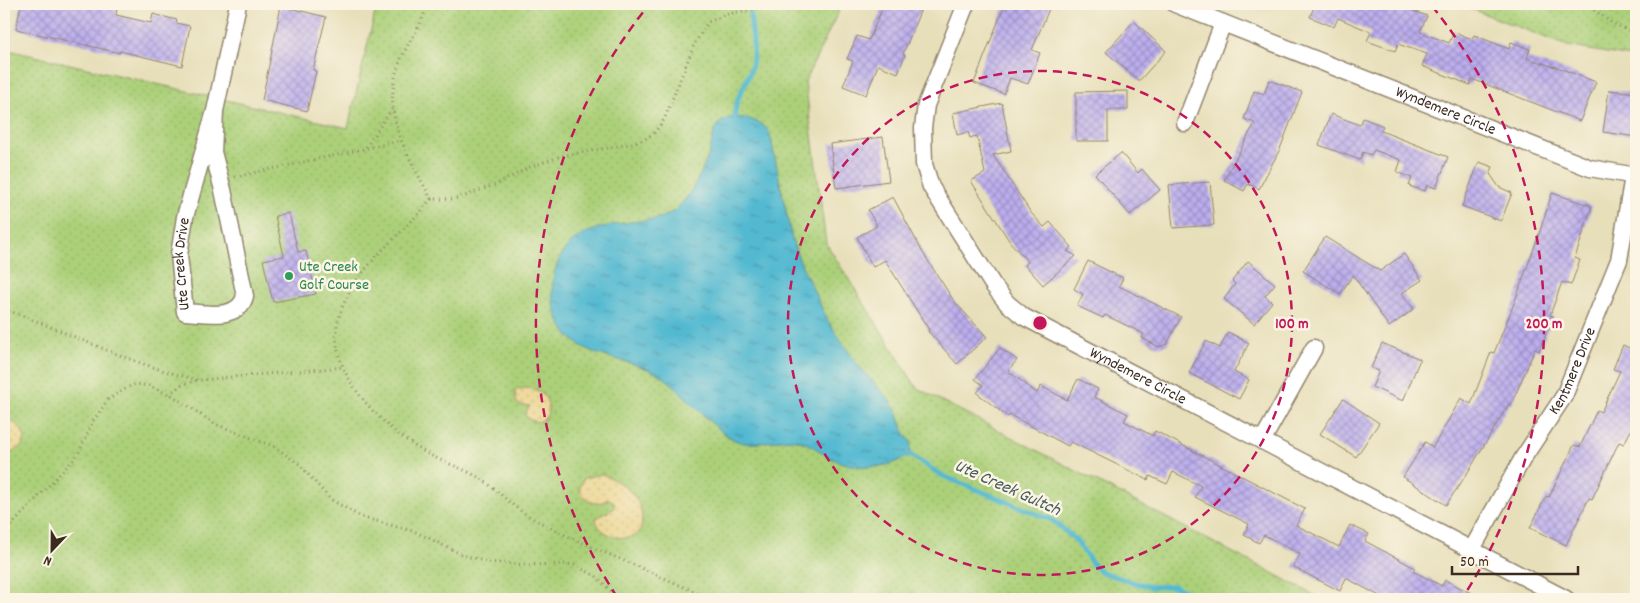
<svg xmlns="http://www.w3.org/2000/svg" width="1640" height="603" font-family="Dekko,sans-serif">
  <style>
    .grass { fill: url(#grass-dots); stroke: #747d4c }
    .sand { fill: url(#sand-dots); stroke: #94825e }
    .water { fill: url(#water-ripples); stroke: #477278 }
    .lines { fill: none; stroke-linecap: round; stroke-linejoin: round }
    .stream { stroke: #53b9d1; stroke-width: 5 }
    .building { fill: url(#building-cross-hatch) }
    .minor-casing { stroke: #91846c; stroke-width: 19 }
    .path { stroke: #91846c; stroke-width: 3; stroke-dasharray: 1 4; stroke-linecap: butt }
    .minor { stroke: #fff; stroke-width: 16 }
    .ring { fill: none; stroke: #c2185b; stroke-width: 2.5; stroke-dasharray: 9 6 }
    .leisure-dot { fill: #2e9e5b; stroke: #fcf5e5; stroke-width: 2 }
    .labels { text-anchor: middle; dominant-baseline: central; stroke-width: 5; stroke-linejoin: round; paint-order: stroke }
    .street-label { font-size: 16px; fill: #3b2a1e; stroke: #fcf5e5 }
    .leisure-label { font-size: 16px; fill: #27864d; stroke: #fcf5e5; text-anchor: start }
    .water-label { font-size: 18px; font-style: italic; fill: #435c5d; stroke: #fcf5e5 }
    .centre { fill: #c2185b; stroke: #fcf5e5; stroke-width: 2.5 }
    .ring-label { font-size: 15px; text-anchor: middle; font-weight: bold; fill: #c2185b; stroke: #fcf5e5; stroke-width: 5; stroke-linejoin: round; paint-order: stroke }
  </style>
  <defs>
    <pattern id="grass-dots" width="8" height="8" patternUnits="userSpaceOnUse" patternTransform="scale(1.25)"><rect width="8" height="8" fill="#acd079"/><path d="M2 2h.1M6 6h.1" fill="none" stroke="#95b368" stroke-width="1.8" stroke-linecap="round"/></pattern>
    <pattern id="sand-dots" width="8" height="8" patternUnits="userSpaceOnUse" patternTransform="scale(1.25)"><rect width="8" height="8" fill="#eeda9e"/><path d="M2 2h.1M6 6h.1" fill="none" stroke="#cdbb88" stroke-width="1.8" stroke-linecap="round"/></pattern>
    <pattern id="water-ripples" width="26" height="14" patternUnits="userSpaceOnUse" patternTransform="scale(1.25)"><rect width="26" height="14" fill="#53b9d1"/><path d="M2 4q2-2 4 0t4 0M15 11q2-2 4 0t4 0" fill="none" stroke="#4697a9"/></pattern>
    <pattern id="building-cross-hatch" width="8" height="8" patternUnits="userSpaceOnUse" patternTransform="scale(1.25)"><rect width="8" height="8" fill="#bcaeee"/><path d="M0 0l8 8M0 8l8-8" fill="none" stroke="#9a8ec0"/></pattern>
  </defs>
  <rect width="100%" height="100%" fill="#fcf5e5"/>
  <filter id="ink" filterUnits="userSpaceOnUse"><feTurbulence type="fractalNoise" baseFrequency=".02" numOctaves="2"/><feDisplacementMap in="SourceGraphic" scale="10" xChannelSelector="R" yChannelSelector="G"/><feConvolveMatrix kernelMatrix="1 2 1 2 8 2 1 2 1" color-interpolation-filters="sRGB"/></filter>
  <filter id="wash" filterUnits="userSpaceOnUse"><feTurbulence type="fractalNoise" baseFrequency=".0096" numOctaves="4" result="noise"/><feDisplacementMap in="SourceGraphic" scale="20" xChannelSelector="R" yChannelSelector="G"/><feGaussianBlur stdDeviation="1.12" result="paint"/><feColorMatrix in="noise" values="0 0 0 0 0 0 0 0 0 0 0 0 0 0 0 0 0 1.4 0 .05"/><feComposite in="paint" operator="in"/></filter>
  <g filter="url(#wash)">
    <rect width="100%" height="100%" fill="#e7dfba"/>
    <g class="grass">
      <path d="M377 4H842L805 81 826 243 917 388 1322 599H4V49L348 128Z"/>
      <path d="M1459 4H1636V58L1567 46Z"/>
    </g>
    <g class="sand">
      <path d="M526 388C560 390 551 436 526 417L525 414 530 406 519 405 516 401 515 390Z"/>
      <path d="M4 417C13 420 30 433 23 444 20 449 14 450 10 454 8 457 6 462 4 465Z"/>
      <path d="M602 474C621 482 640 494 642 517 642 522 642 528 639 532 629 545 596 535 596 518L613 509 615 505 613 501 608 499C596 507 589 502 580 493V486L584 478Z"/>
    </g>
    <path class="water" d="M735 117C750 118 763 121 770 134L792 240 801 264 828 321 857 364 887 397 897 412 905 434 911 442 910 455C886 471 852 470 827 456 818 450 809 443 797 440 776 436 751 451 731 438 718 430 701 413 691 403 681 393 673 383 660 375 619 352 567 363 554 305 550 287 553 270 562 254 577 228 611 225 638 221 650 220 661 219 671 213 688 202 704 170 710 150 712 142 713 132 718 125 722 120 729 118 735 117Z"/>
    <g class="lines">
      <g class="stream">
        <path d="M749 4V6"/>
        <path d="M735 117C734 96 748 85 752 65 755 49 752 31 750 14"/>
        <path d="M910 455 943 476 1052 520 1076 540 1094 566 1102 572 1132 582 1152 587 1174 586 1183 590 1192 599"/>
      </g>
    </g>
    <g id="blocks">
      <g class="building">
        <path d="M21 4H100L117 8 116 15 151 23 153 14 177 20 176 23 190 26 182 66 120 51V53L16 29Z"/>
        <path d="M884 4H923L903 54 905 55 898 73 878 65 866 95 843 86 853 61 847 59 857 36 869 40Z"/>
        <path d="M1005 4H1051L1032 50 1040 53 1028 84 1010 78 1004 94 974 83Z"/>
        <path d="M1306 4H1395L1427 16 1420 32 1449 43 1454 32 1472 39 1474 35 1509 49 1511 42 1530 49 1527 58 1554 67V66L1596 82 1580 121 1472 79 1470 85 1422 66 1427 54 1398 44 1395 51 1367 41 1371 32 1338 18 1334 27 1310 17 1314 7Z"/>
        <path d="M281 6 326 17 313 70 316 71 307 111 262 100Z"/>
        <path d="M1134 21 1166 51 1139 81 1106 52Z"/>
        <path d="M1269 80 1302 92 1280 149 1259 189 1248 184 1244 191 1224 180 1255 123 1244 119 1254 91 1264 94Z"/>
        <path d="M1609 90 1636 93V137L1603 132Z"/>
        <path d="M1128 91V110H1108V141H1076V92Z"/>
        <path d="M1002 103 1011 151 993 155 1031 213 1044 227 1050 222 1072 247 1067 251 1076 256 1043 285 1025 265 1028 262 1010 242 971 181 985 173 977 136 970 138 968 132 957 135 953 113Z"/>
        <path d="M1331 114 1360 125 1363 118 1383 126 1381 131 1448 157 1436 188 1427 185 1425 191 1409 186 1412 178 1397 172 1401 160 1374 150 1371 155 1363 152 1360 160 1319 145Z"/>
        <path d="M883 137 889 181 836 188 830 144Z"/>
        <path d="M1121 153 1138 173 1142 169 1160 190 1130 215 1095 174Z"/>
        <path d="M1479 162 1493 167 1490 174 1499 187 1512 193 1501 221 1462 206Z"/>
        <path d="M1210 182 1214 225 1173 228 1169 185Z"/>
        <path d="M1552 193 1592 206 1575 258 1580 260 1571 285 1562 282 1550 315 1553 316 1539 351 1535 349 1511 405 1509 404 1468 472 1446 505 1403 477 1425 442 1433 447 1461 398 1471 404 1491 352 1494 353 1515 301 1539 234Z"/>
        <path d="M893 197 923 253 954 301 987 337 957 364 928 331 929 330 885 260 873 267 857 237 877 226 868 210Z"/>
        <path d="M289 213 298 252 306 251 316 294 273 302 263 260 284 256 275 216Z"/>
        <path d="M1325 237 1380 271 1404 254 1422 280 1402 293 1414 309 1389 327 1353 275 1340 294 1303 271Z"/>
        <path d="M1088 261 1123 278 1119 286 1181 317 1167 344 1159 347 1142 338 1144 334 1105 315 1103 318 1077 306 1083 294 1074 289Z"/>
        <path d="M1248 261 1275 284 1265 296 1272 302 1254 324 1224 299 1235 284 1232 281Z"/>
        <path d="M1228 332 1249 343 1234 372 1249 380 1239 399 1189 373 1206 341 1220 348Z"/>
        <path d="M1382 343 1420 359 1403 401 1372 387 1379 371 1371 368Z"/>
        <path d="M1623 345 1636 351V430L1632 428 1624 444 1619 442 1592 499 1589 498 1566 545 1530 528 1546 496 1549 497 1574 445 1580 447 1597 410 1601 412 1620 371 1613 369Z"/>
        <path d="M1000 348 1017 360 1008 371 1037 393 1041 386 1067 400 1078 379 1098 389 1094 397 1128 414 1124 421 1153 436 1155 431 1305 509 1296 525 1339 547 1350 525 1369 534 1365 541 1415 568 1413 571 1442 586 1445 580 1483 599H1385L1346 578 1340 591 1293 567 1300 554 1264 535 1259 543 1244 535 1249 524 1195 497 1201 486 1173 472 1167 484 1150 476 1148 480 1071 442 1068 446 1010 415 1008 417 977 393 983 385 975 379Z"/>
        <path d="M1343 399 1379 423 1356 457 1320 434Z"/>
      </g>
    </g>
  </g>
  <g filter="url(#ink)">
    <use href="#blocks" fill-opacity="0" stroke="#91846c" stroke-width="1"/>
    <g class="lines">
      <defs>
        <g id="minor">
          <path id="s1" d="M966 4 926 105 923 128 924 164 931 187 993 285 1007 303 1024 317 1566 599"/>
          <path id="s2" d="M1175 4 1590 168 1636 176"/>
          <path id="s3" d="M215 111 213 152 223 190 245 296C239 321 204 313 185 312L179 255 185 217 215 111 238 4"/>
          <path d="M1185 123 1223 23"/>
          <path d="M1262 441 1314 348"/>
          <path id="s4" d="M1472 549 1523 458 1564 396 1619 260 1633 176"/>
        </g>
      </defs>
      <use href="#minor" class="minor-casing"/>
      <g class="path">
        <path d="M427 4C423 24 409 40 401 59 378 115 407 152 431 199 399 239 351 269 338 321 326 373 382 426 421 450 439 461 458 466 476 476 490 484 502 496 514 506 523 513 534 519 543 524 597 552 655 571 708 599"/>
        <path d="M1586 4 1612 23 1636 34"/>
        <path d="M366 147 392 109"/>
        <path d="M235 177 400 141"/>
        <path d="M431 199H454L465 196 497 184 530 167 561 156 630 144 645 139 654 133 664 120 694 45 708 22 727 14 780 4"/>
        <path d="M4 309C69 332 131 365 199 380"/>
        <path d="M169 394 183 384 199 380 344 367"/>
        <path d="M4 533 73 460 79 452 93 421 108 400 128 387 136 384 150 386 173 396 215 424 275 447 299 464 330 499 361 517 416 532 463 555 487 562 528 565 567 564 574 565 596 576 619 599"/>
      </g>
      <use href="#minor" class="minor"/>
    </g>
  </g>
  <g class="ring">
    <circle cx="1040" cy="323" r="252"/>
    <path d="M617 597A504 504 0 0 1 648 6M1432 6A504 504 0 0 1 1463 597"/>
  </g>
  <circle class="leisure-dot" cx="289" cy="276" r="5"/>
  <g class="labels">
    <g class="street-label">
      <text stroke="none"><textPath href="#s2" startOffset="291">Wyndemere Circle</textPath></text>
      <text stroke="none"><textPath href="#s3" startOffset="305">Ute Creek Drive</textPath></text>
      <text stroke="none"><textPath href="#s4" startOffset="205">Kentmere Drive</textPath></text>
      <text stroke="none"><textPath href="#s1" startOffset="481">Wyndemere Circle</textPath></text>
    </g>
    <g class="leisure-label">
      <text x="299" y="267">Ute Creek<tspan x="299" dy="18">Golf Course</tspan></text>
    </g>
    <g class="water-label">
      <text transform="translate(1007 489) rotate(24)">Ute Creek Gultch</text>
    </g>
  </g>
  <circle cx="1040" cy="323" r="8" class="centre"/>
  <g class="ring-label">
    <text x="1292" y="328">100 m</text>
    <text x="1544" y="328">200 m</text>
  </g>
  <rect width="1640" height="603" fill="none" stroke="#fcf5e5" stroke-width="20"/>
  <g transform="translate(52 550) rotate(202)" stroke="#fcf5e5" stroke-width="4" paint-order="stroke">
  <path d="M0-4L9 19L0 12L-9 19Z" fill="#3b2a1e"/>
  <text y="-8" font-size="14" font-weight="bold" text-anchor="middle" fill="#3b2a1e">N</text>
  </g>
  <path d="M1452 566v8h126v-8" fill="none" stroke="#3b2a1e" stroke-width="2.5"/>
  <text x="1460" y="566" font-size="15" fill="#3b2a1e" stroke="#fcf5e5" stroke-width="4" paint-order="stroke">50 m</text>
</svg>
